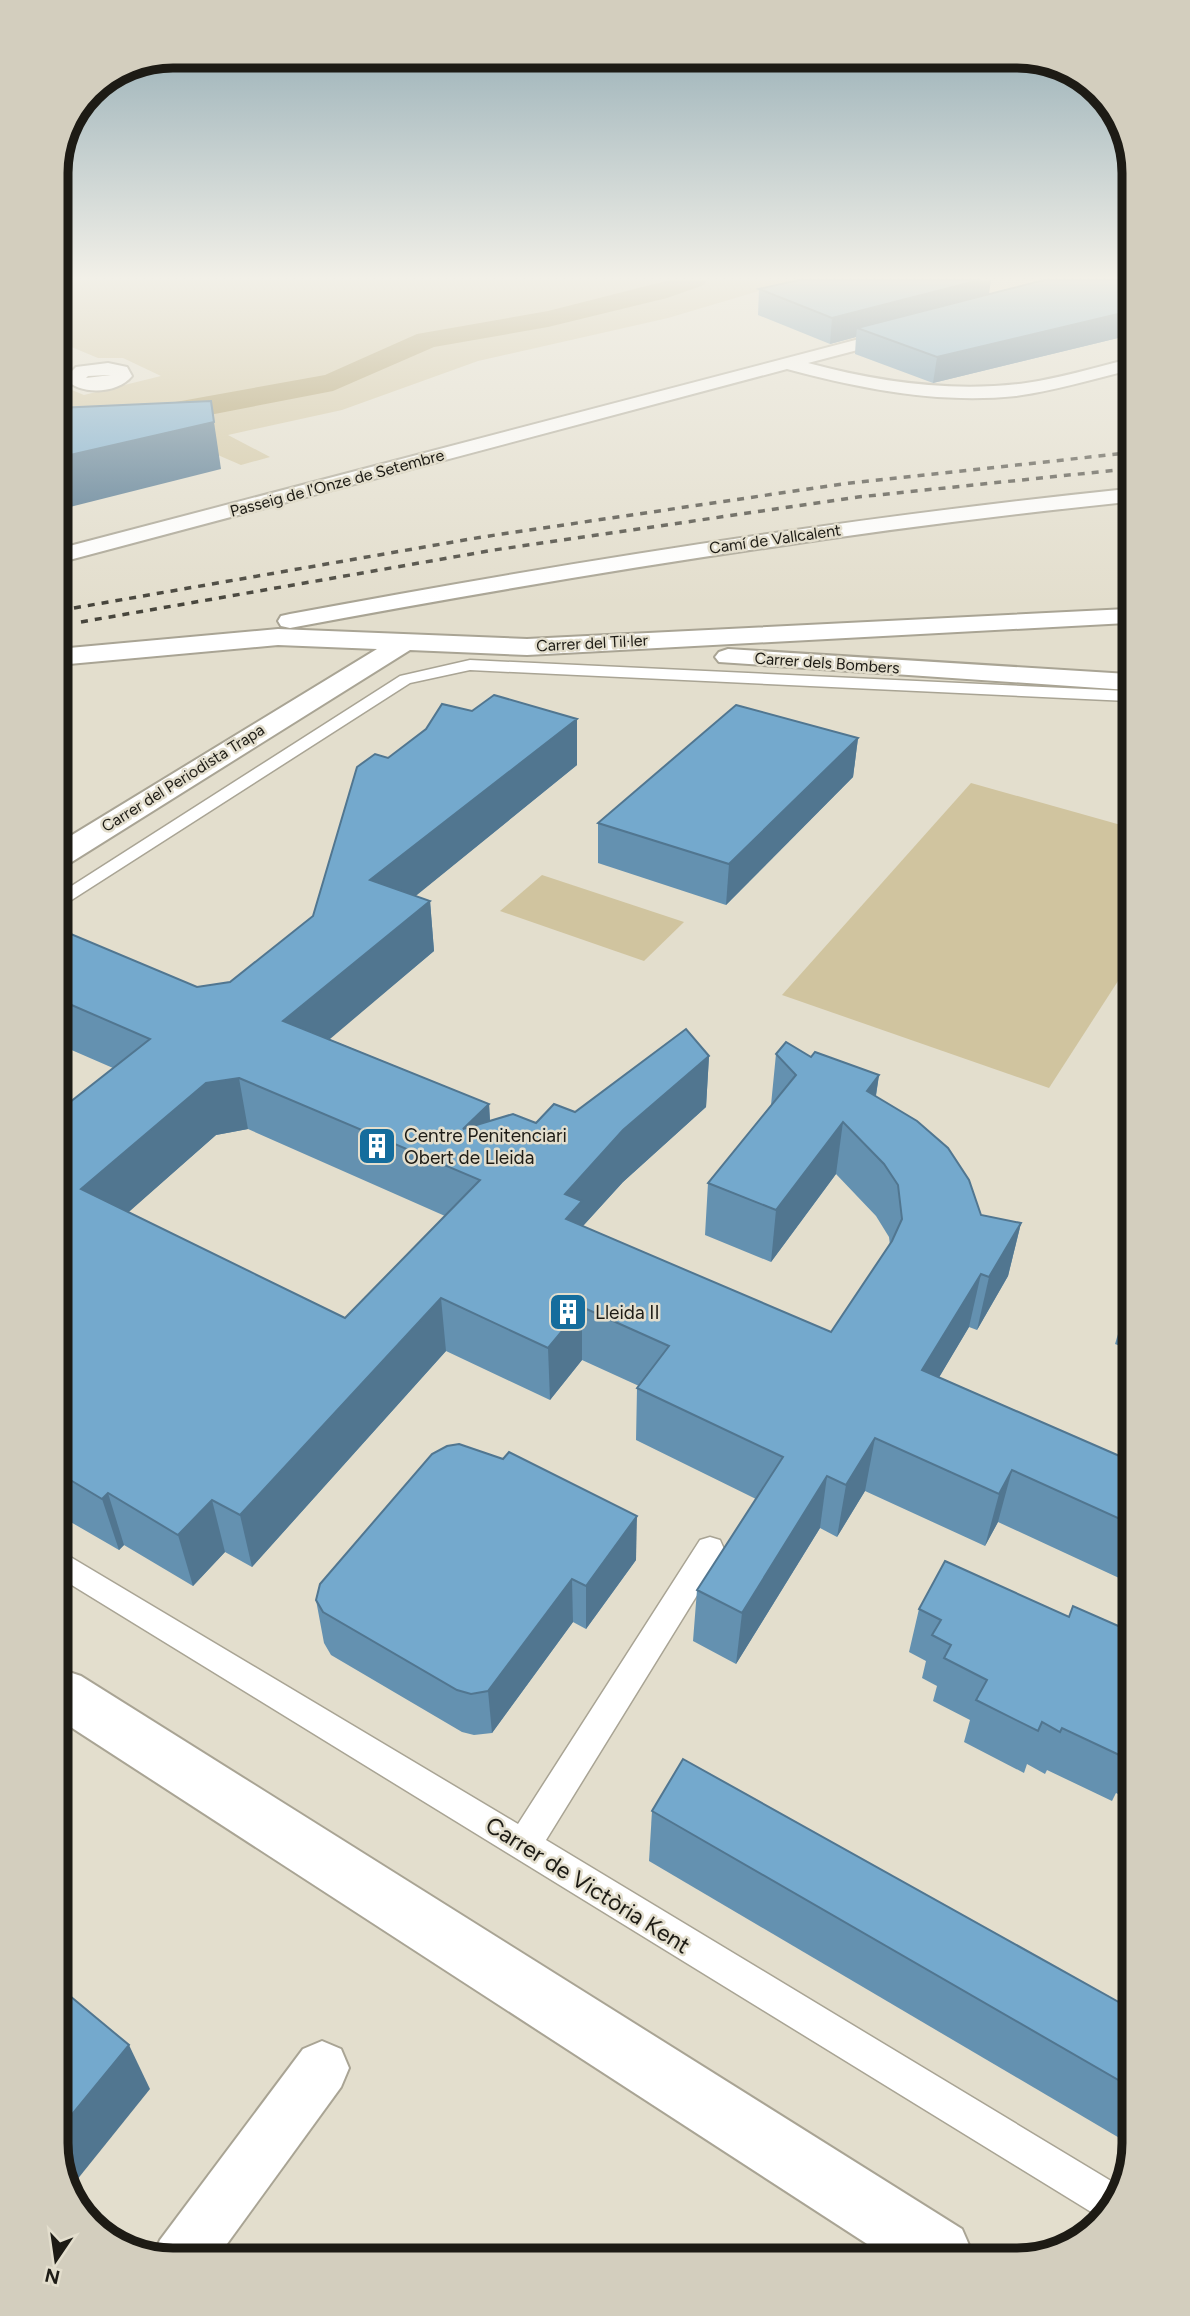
<svg xmlns="http://www.w3.org/2000/svg" width="1190" height="2316" font-family="Figtree,sans-serif">
  <style>
    .green { fill: #d0c49f }
    .lines { fill: none; stroke-linecap: round; stroke-linejoin: round }
    .canal { fill: #a8965f; fill-rule: evenodd }
    .service-casing { stroke: #a9a494; stroke-width: 3 }
    .pedestrian-casing { stroke: #a9a494; stroke-width: 4 }
    .minor-casing { stroke: #a9a494; stroke-width: 4 }
    .service { fill: #fff; fill-rule: evenodd }
    .pedestrian { fill: #fff; fill-rule: evenodd }
    .minor { fill: #fff; fill-rule: evenodd }
    .rail { stroke: #47453c; stroke-width: 3.5; stroke-dasharray: 7 7; stroke-linecap: butt }
    .wall { fill: #6491b0; fill-rule: evenodd }
    .shaded-wall { fill: #517690 }
    .building { fill: #74a9cd; stroke: #517690; stroke-width: 2; fill-rule: evenodd }
    .labels { text-anchor: middle; dominant-baseline: central; stroke-width: 5; stroke-linejoin: round; paint-order: stroke }
    .far-street-label { font-size: 16px; fill: #1d1b15; stroke: #e3decd }
    .poi-label { font-size: 19px; fill: #1d1b15; stroke: #e3decd; text-anchor: start }
    .near-street-label { font-size: 23px; fill: #1d1b15; stroke: #e3decd }
    .rim { fill: none; stroke: #1d1b15; stroke-width: 9 }
  </style>
  <rect width="100%" height="100%" fill="#e3decd"/>
  <g class="green">
    <path d="M57 280H834L766 289 668 318 478 361 342 410 228 435 270 457 241 465 183 440 57 454V384L84 395 161 376 123 358H98L57 341Z"/>
    <path d="M971 783 1128 827 1129 964 1049 1088 782 995Z"/>
    <path d="M542 875 684 922 644 961 500 911Z"/>
  </g>
  <g class="lines">
    <path class="canal" d="M670 280H707L704 285 667 298 548 327 434 347 333 391 168 423 131 427 120 424 116 418 120 412 325 375 417 334 548 311Z"/>
    <defs>
      <g id="service">
        <path d="M470 660 1128 691V701L470 670 410 683 59 908V894L400 676Z"/>
        <path d="M710 1537 720 1540 724 1549 720 1558 546 1840 1121 2187 1114 2208 1101 2218 62 1579V1552L518 1824 700 1540Z"/>
      </g>
      <path id="pedestrian" d="M322 2041 341 2049 349 2068 341 2087 216 2259 166 2260 153 2255 160 2240 303 2049Z"/>
      <g id="minor">
        <path d="M905 327 911 328 914 332 911 336 808 363C879 382 953 393 1026 383 1060 378 1093 368 1126 360V371C1090 380 1053 391 1016 396 938 404 862 389 787 369L58 563V549Z"/>
        <path d="M108 363 127 367 132 376C118 394 79 396 65 378L76 367ZM108 375H111L86 378 88 376Z"/>
        <path d="M1127 489V502C846 531 568 576 290 628L281 626 278 621 281 616 290 614C568 562 846 518 1127 489Z"/>
        <path d="M1127 609V623L527 655 410 650 70 863 59 865V843L377 649 278 645 58 665V649L278 629 527 639Z"/>
        <path d="M728 649 1128 674V690L719 662 715 657 719 652Z"/>
        <path d="M63 1670 81 1676 962 2229 972 2252 881 2253 63 1722Z"/>
      </g>
    </defs>
    <use href="#service" class="service-casing"/>
    <use href="#pedestrian" class="pedestrian-casing"/>
    <use href="#minor" class="minor-casing"/>
    <use href="#service" class="service"/>
    <use href="#pedestrian" class="pedestrian"/>
    <use href="#minor" class="minor"/>
    <g class="rail">
      <path d="M74 608 482 537 842 484 1127 453"/>
      <path d="M81 622 494 550 858 497 1127 469"/>
    </g>
  </g>
  <g class="wall">
    <path d="M1126 280V342L1118 338 933 383 855 354 856 337 830 344 758 315 759 289 989 294Z"/>
    <path d="M426 729 577 765 415 896 430 901 434 951 329 1039 489 1104 490 1121 536 1123 575 1112 709 1056 706 1107 623 1182 583 1226 831 1332 890 1245 889 1237 876 1216 836 1174 771 1262 705 1235 708 1183 771 1105 776 1054 811 1057 879 1075 876 1096 981 1215 1021 1223 1008 1276 977 1330 969 1327 939 1377 1131 1461 1132 1584 998 1522 985 1546 865 1491 837 1537 820 1528 736 1664 693 1641 697 1590 756 1499 636 1440 637 1388 639 1386 582 1360 550 1400 446 1351 252 1567 225 1552 193 1586 124 1545 119 1550 62 1517 60 1110 113 1068 60 1045 59 929 197 987 230 982 313 916 388 758ZM248 1129 445 1216 345 1318 128 1212 216 1135Z"/>
    <path d="M858 738 853 777 726 905 598 863V823Z"/>
    <path d="M1130 1295 1131 1350 1115 1344Z"/>
    <path d="M636 1560 586 1629 573 1622 492 1733 474 1735 462 1732 331 1655 324 1643 316 1600Z"/>
    <path d="M919 1609 1069 1617 1132 1632V1801L1116 1793 1112 1801 1047 1770 1045 1774 1027 1764 1024 1773 964 1742 970 1720 933 1701 937 1686 922 1678 926 1661 909 1652Z"/>
    <path d="M652 1811 1133 2010 1134 2143 1133 2146 649 1861Z"/>
  </g>
  <g class="shaded-wall">
    <path d="M980 280H991L988 302 857 328 856 337 830 344 832 318Z"/>
    <path d="M1122 313 1118 338 933 383 937 357Z"/>
    <path d="M214 422 221 469 58 510 57 458Z"/>
    <path d="M577 719V765L375 929 370 880Z"/>
    <path d="M858 738 853 777 726 905 729 864Z"/>
    <path d="M430 901 434 951 291 1072 283 1021Z"/>
    <path d="M709 1056 706 1107 623 1182 582 1227 567 1271 565 1194 623 1130Z"/>
    <path d="M879 1075 871 1126 867 1091Z"/>
    <path d="M239 1078 248 1129 216 1135 96 1241 81 1189 206 1083Z"/>
    <path d="M489 1104 492 1156 463 1129Z"/>
    <path d="M843 1122 836 1174 771 1262 776 1210Z"/>
    <path d="M1021 1223 1008 1276 977 1330 989 1277Z"/>
    <path d="M981 1274 969 1327 912 1423 922 1370Z"/>
    <path d="M441 1298 446 1351 252 1567 240 1515Z"/>
    <path d="M582 1307V1360L550 1400 548 1348Z"/>
    <path d="M875 1438 865 1491 837 1537 846 1485Z"/>
    <path d="M1012 1470 998 1522 985 1546 999 1494Z"/>
    <path d="M827 1476 820 1528 736 1664 742 1613Z"/>
    <path d="M108 1493 124 1545 119 1550 102 1499Z"/>
    <path d="M212 1500 225 1552 193 1586 178 1535Z"/>
    <path d="M637 1516 636 1560 586 1629V1586Z"/>
    <path d="M572 1579 573 1622 492 1733 488 1691Z"/>
    <path d="M129 2045 150 2089 68 2191 65 2187V2123Z"/>
  </g>
  <g class="building">
    <path d="M799 280H980L832 318 759 289Z"/>
    <path d="M1044 280H1126V315L1122 313 937 357 857 328Z"/>
    <path d="M211 401 214 422 57 458V408Z"/>
    <path d="M494 695 577 719 370 880 430 901 283 1021 489 1104 463 1129 513 1114 536 1123 554 1104 575 1112 686 1029 709 1056 623 1130 565 1194 582 1201 566 1219 831 1332 892 1241 902 1219 898 1185 884 1164 843 1122 776 1210 708 1183 796 1075 776 1054 786 1042 811 1057 815 1052 879 1075 867 1091 917 1121 948 1148 969 1180 981 1215 1021 1223 989 1277 981 1274 922 1370 1131 1461V1524L1012 1470 999 1494 875 1438 846 1485 827 1476 742 1613 697 1590 783 1457 637 1388 669 1346 582 1307 548 1348 441 1298 240 1515 212 1500 178 1535 108 1493 102 1499 62 1475 60 1110 150 1039 60 1000 59 929 197 987 230 982 313 916 357 767 375 754 388 758 426 729 442 704 472 711ZM239 1078 480 1180 345 1318 81 1189 206 1083Z"/>
    <path d="M736 705 858 738 729 864 598 823Z"/>
    <path d="M459 1444 503 1459 509 1452 637 1516 586 1586 572 1579 488 1691 471 1694 457 1690 323 1612 316 1600 320 1584 432 1454 447 1446Z"/>
    <path d="M945 1561 1069 1617 1073 1606 1132 1632V1754L1130 1760 1062 1728 1060 1732 1042 1722 1038 1731 976 1700 987 1680 944 1658 951 1645 932 1635 941 1620 919 1609Z"/>
    <path d="M683 1759 1133 2010 1134 2089 652 1811Z"/>
    <path d="M64 1991 129 2045 65 2123Z"/>
  </g>
  <linearGradient id="sky" x2="0" y2="1"><stop stop-color="#8ea8b1"/><stop offset="0.46" stop-color="#f2f0e8"/><stop offset="1" stop-color="#f2f0e8" stop-opacity="0"/></linearGradient>
  <rect width="1190" height="604" fill="url(#sky)"/>
  <defs>
    <symbol id="building-square" viewBox="-11 -11 22 22"><rect x="-9" y="-9" width="18" height="18" rx="4" fill="#156d9d" stroke="#e3decd"/><path d="M-4-6H4V6H1V3H-1V6H-4ZM-2.5-4.3h1.7v1.8h-1.7ZM.8-4.3h1.7v1.8H.8ZM-2.5-1h1.7V.8h-1.7ZM.8-1h1.7V.8H.8Z" fill="#fff"/></symbol>
  </defs>
  <g fill-rule="evenodd">
    <use href="#building-square" x="355" y="1124" width="44" height="44"/>
    <use href="#building-square" x="546" y="1290" width="44" height="44"/>
  </g>
  <g class="labels">
    <g class="far-street-label">
      <text transform="translate(337 483) rotate(-15)">Passeig de l'Onze de Setembre</text>
      <text transform="translate(775 539) rotate(-8)">Camí de Vallcalent</text>
      <text transform="translate(592 643) rotate(-3)">Carrer del Til·ler</text>
      <text transform="translate(827 663) rotate(4)">Carrer dels Bombers</text>
      <text transform="translate(183 778) rotate(-32)">Carrer del Periodista Trapa</text>
    </g>
    <g class="poi-label">
      <text x="404" y="1135">Centre Penitenciari<tspan x="404" dy="22">Obert de Lleida</tspan></text>
      <text x="595" y="1312">Lleida II</text>
    </g>
    <g class="near-street-label">
      <text transform="translate(588 1885) rotate(32)">Carrer de Victòria Kent</text>
    </g>
  </g>
  <path d="M0 0H1190V2316H0ZM173 68H1017A105 105 0 0 1 1122 173V2143A105 105 0 0 1 1017 2248H173A105 105 0 0 1 68 2143V173A105 105 0 0 1 173 68Z" fill="#d3cebe" fill-rule="evenodd"/>
  <path class="rim" d="M173 68H1017A105 105 0 0 1 1122 173V2143A105 105 0 0 1 1017 2248H173A105 105 0 0 1 68 2143V173A105 105 0 0 1 173 68Z"/>
  <g transform="translate(56 2260) rotate(193)" stroke="#e3decd" stroke-width="5" paint-order="stroke">
  <path d="M0-5L12 26L0 18L-12 26Z" fill="#1d1b15"/>
  <text y="-10" font-size="19" font-weight="bold" text-anchor="middle" fill="#1d1b15">N</text>
  </g>
</svg>
